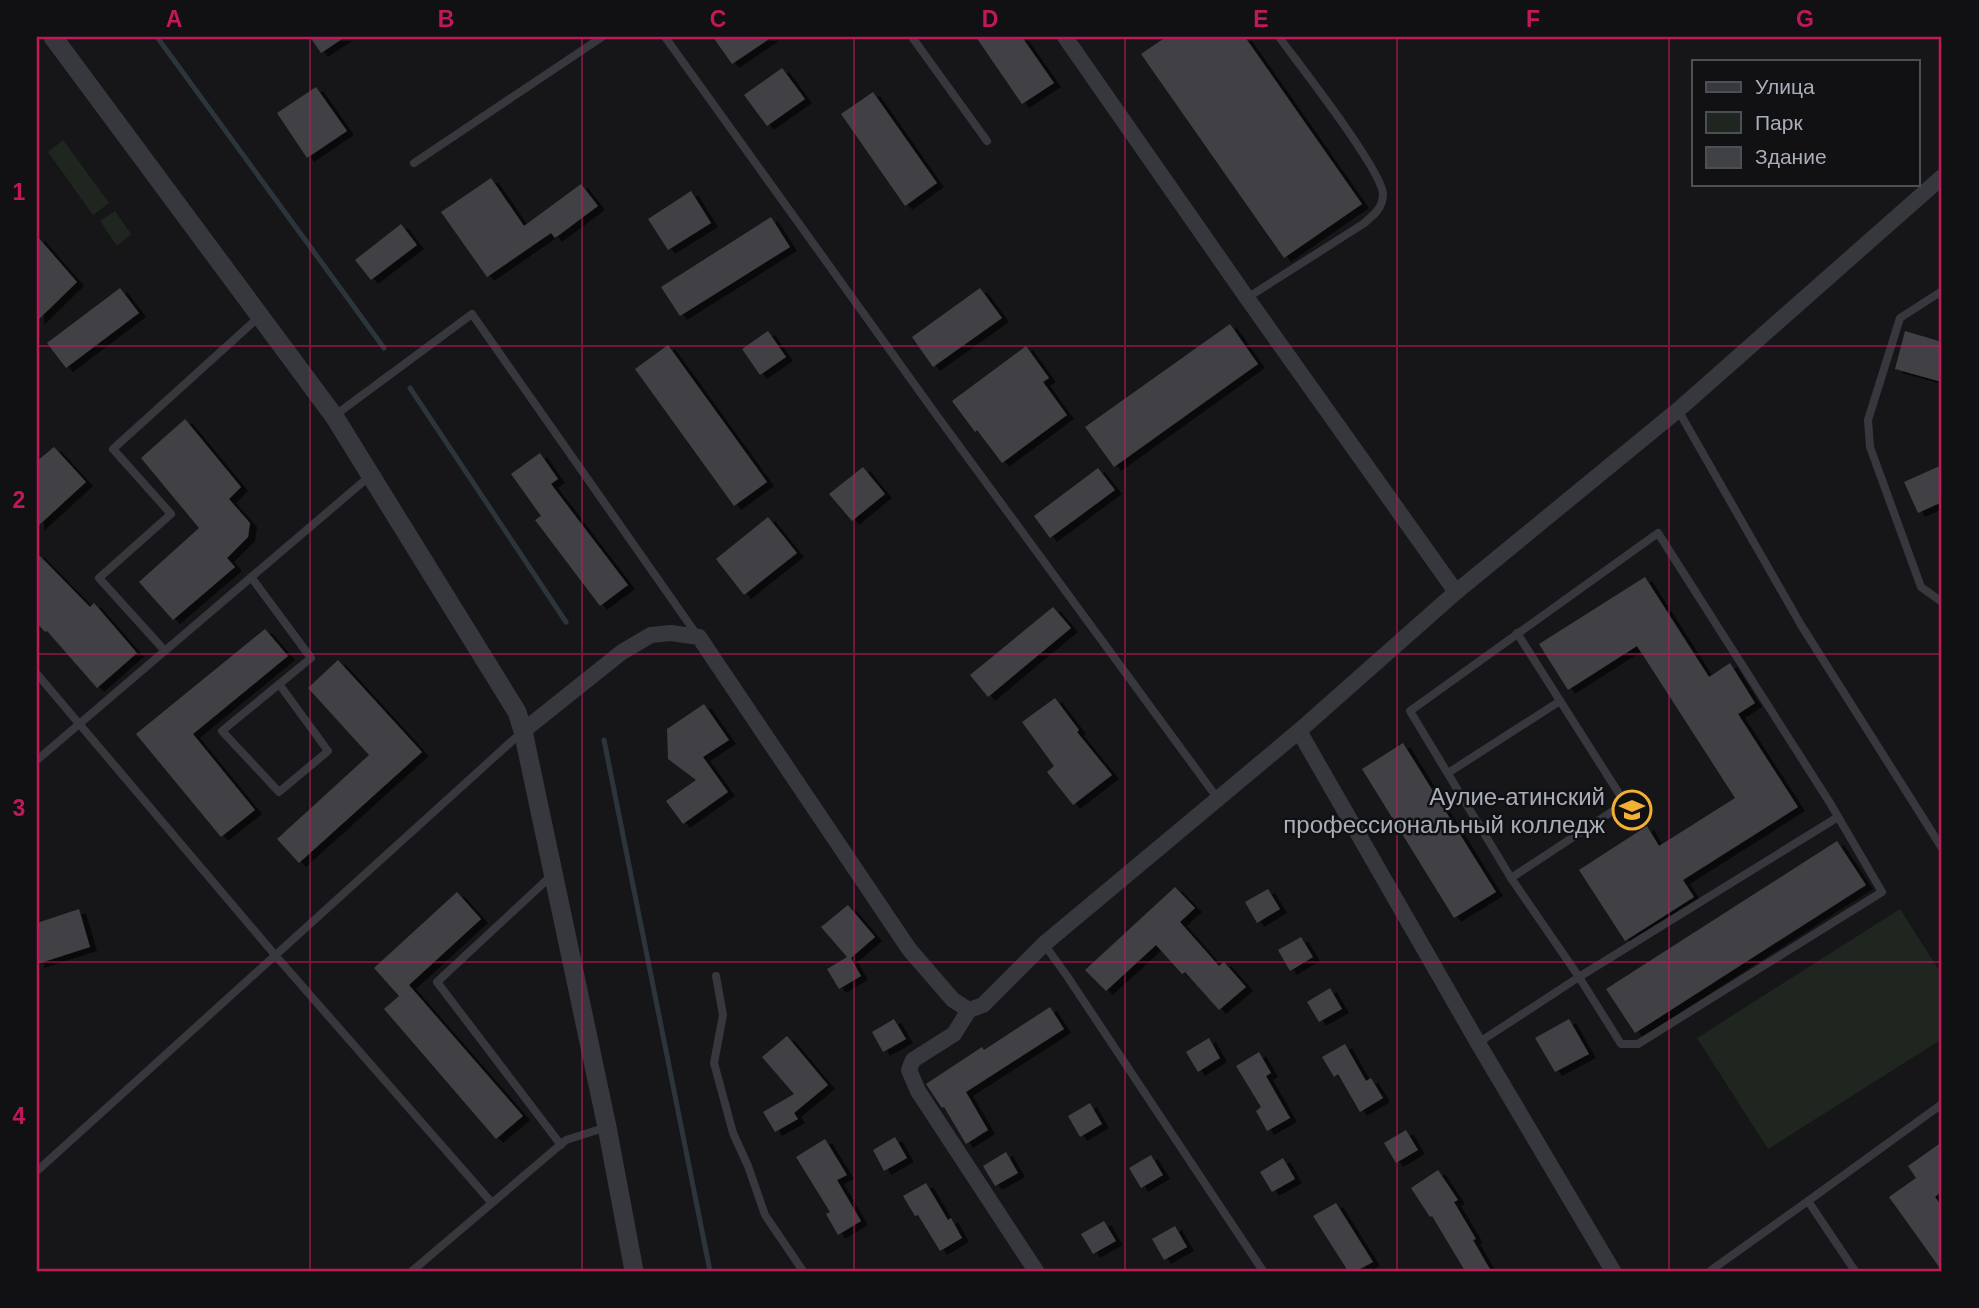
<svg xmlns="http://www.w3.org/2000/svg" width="1979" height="1308" font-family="Arial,sans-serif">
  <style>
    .green { fill: #1e261f }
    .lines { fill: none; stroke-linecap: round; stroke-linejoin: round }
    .stream { stroke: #2c353c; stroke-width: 5 }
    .building { fill: #404145; filter: url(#shadow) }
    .service { stroke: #37383d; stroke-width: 8 }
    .minor { stroke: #37383d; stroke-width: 16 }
    .tertiary { stroke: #37383d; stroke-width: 19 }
    .grid { fill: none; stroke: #c2185b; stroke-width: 2; stroke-opacity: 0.55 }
    .labels { text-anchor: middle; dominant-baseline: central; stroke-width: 5; stroke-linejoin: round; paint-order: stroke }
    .poi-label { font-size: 24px; fill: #a8adb8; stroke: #111113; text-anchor: end }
    .neatline { fill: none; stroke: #c2185b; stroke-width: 2.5 }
    .grid-label { font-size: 23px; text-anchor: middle; font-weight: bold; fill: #c2185b }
  </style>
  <defs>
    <filter id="shadow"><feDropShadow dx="7" dy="4" stdDeviation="0" flood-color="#0009"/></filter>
  </defs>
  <rect width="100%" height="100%" fill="#161618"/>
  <g class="green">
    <path d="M63 140 109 203 93 215 48 152Z"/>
    <path d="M115 211 131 234 117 246 100 221Z"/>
    <path d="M1900 909 1942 975V1039L1768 1149 1697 1038Z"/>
  </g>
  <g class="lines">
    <g class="stream">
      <path d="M157 37 384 348"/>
      <path d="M410 388 566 622"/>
      <path d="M604 740 710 1271"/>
    </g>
  </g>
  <g class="building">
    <path d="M310 37H345L321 53Z"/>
    <path d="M713 37H772L732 64Z"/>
    <path d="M976 37H1022L1054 83 1022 104Z"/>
    <path d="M1166 37H1245L1362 204 1284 258 1141 54Z"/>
    <path d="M782 68 805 99 767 126 744 95Z"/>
    <path d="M316 87 347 131 307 158 277 113Z"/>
    <path d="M873 92 937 183 905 206 841 114Z"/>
    <path d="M491 178 524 226 581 184 598 206 555 238 551 233 487 277 441 212Z"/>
    <path d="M691 191 711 223 668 250 648 219Z"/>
    <path d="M771 217 790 247 680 316 661 287Z"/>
    <path d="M401 224 417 245 371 280 355 260Z"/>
    <path d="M37 236 77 282 37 321Z"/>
    <path d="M120 288 139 313 66 368 47 343Z"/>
    <path d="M980 288 1002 318 933 367 912 337Z"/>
    <path d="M1230 324 1258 364 1114 467 1085 427Z"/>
    <path d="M768 331 786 357 760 375 742 349Z"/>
    <path d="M1905 331 1942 342V382L1895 369Z"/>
    <path d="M668 345 767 482 734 506 635 369Z"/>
    <path d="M1026 346 1049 378 1043 382 1067 415 1002 463 977 430 975 432 952 401Z"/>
    <path d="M185 419 241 487 229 499 250 523 248 537 227 558 235 567 173 620 139 582 199 528 141 458Z"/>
    <path d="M54 447 86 482 37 527V461Z"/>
    <path d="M540 453 558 479 551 484 628 585 600 606 535 520 541 516 511 474Z"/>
    <path d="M1942 465V502L1918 513 1904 482Z"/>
    <path d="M863 467 885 494 852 521 829 494Z"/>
    <path d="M1098 468 1115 490 1050 538 1034 516Z"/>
    <path d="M768 517 797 553 744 595 716 559Z"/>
    <path d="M37 553 90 607 94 603 137 653 97 688 47 631 45 632 37 623Z"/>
    <path d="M1645 577 1709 677 1730 663 1755 703 1738 714 1798 807 1683 880 1694 897 1625 941 1579 870 1647 826 1659 846 1735 798 1637 646 1568 690 1539 644Z"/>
    <path d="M1053 607 1071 628 988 697 970 675Z"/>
    <path d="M265 629 288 656 193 734 255 810 221 837 136 734Z"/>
    <path d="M338 660 422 752 299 863 277 839 369 755 308 688Z"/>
    <path d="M1055 698 1079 730 1077 732 1112 775 1073 805 1047 772 1054 766 1022 722Z"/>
    <path d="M704 704 729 740 703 757 728 792 683 824 666 801 696 780 668 759 667 729Z"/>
    <path d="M1403 743 1496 892 1454 918 1362 769Z"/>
    <path d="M1837 841 1866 885 1635 1033 1606 989Z"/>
    <path d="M1175 887 1195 908 1180 922 1219 966 1224 962 1246 987 1219 1010 1185 972 1182 974 1156 945 1106 991 1085 970Z"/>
    <path d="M1268 889 1280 909 1257 923 1245 902Z"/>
    <path d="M457 892 481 919 409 985 523 1116 496 1139 384 1009 399 996 374 968Z"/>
    <path d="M848 905 875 937 851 958 861 976 839 989 827 969 847 957 821 927Z"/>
    <path d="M79 909 90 947 37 964V923Z"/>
    <path d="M1301 937 1313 957 1290 971 1278 950Z"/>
    <path d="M1330 988 1342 1009 1319 1022 1307 1002Z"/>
    <path d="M1050 1007 1064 1029 966 1092 988 1130 966 1144 944 1107 942 1108 926 1084 982 1047 984 1050Z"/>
    <path d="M894 1019 906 1039 883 1052 872 1032Z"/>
    <path d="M1569 1019 1589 1054 1555 1072 1535 1038Z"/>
    <path d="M787 1036 828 1085 794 1113 798 1119 775 1132 763 1112 794 1094 762 1057Z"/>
    <path d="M1209 1038 1220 1058 1198 1072 1186 1052Z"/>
    <path d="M1345 1044 1366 1081 1371 1078 1383 1098 1360 1112 1338 1074 1334 1077 1322 1057Z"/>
    <path d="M1259 1052 1271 1073 1266 1076 1290 1118 1267 1131 1256 1111 1261 1107 1236 1066Z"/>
    <path d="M1090 1103 1102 1124 1080 1137 1068 1116Z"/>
    <path d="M1406 1130 1418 1150 1396 1163 1384 1143Z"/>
    <path d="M895 1137 907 1158 884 1171 873 1150Z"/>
    <path d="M825 1139 847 1175 837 1180 861 1221 838 1235 826 1214 830 1212 796 1157Z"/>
    <path d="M1942 1142V1191L1935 1197 1942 1207V1271L1889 1197 1916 1178 1908 1166Z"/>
    <path d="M1006 1152 1018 1173 995 1186 983 1166Z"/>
    <path d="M1151 1155 1163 1175 1141 1188 1129 1168Z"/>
    <path d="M1283 1158 1295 1179 1272 1192 1260 1172Z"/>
    <path d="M1438 1170 1458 1200 1454 1202 1476 1239 1473 1240 1491 1271H1465L1432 1216 1430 1217 1411 1188Z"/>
    <path d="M926 1183 948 1220 951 1218 962 1238 940 1251 918 1215 915 1216 903 1196Z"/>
    <path d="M1336 1203 1373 1262 1356 1271H1348L1313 1216Z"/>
    <path d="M1104 1221 1116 1241 1093 1254 1081 1234Z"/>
    <path d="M1175 1226 1187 1247 1164 1260 1152 1239Z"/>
  </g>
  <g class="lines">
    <g class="service">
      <path d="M665 37 935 413 1218 799"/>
      <path d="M912 37 987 141"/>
      <path d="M414 163 602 37"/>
      <path d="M1942 291 1900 318 1868 420 1870 447 1921 587 1942 602"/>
      <path d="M1247 298 1363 224C1374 215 1383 208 1383 194 1382 170 1298 63 1279 37"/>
      <path d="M1678 410 1801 625 1942 848"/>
      <path d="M334 416 472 314 697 635"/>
      <path d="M251 577 311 658 222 731 279 792 328 751 279 684"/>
      <path d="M165 651 99 578 171 514 113 449 260 316"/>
      <path d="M37 674 275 955 492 1203"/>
      <path d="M37 760 371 475"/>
      <path d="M1448 773 1560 701"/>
      <path d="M551 876 437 982 561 1145"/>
      <path d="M1511 878 1625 803 1517 633"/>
      <path d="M1044 944 1067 976 1263 1271"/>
      <path d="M716 976 723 1015 714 1063 733 1133 748 1166 765 1215 803 1271"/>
      <path d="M1478 1043 1579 977 1621 1044H1638L1882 892 1830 803 1658 533 1410 711 1511 878 1579 977 1838 817"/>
      <path d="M37 1171 523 731"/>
      <path d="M1808 1201 1942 1104"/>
      <path d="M412 1271 566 1140 607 1127"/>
      <path d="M1710 1271 1808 1201 1855 1271"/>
    </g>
    <g class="minor">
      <path d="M1065 37 1247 298 1456 592"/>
      <path d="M523 731 622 652 651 635 671 633 699 637 909 949 953 1000 969 1010 983 1005 1044 944 1299 731 1456 592 1678 410 1942 177"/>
      <path d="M1299 731 1478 1043 1613 1271"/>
      <path d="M969 1010 954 1034 913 1060 909 1070 918 1091 1036 1271"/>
    </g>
    <path class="tertiary" d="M53 37 334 416 517 712 523 731 607 1127 634 1271"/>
  </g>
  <path class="grid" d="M310 37V1271M582 37V1271M854 37V1271M1125 37V1271M1397 37V1271M1669 37V1271M37 346H1942M37 654H1942M37 962H1942"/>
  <defs>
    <symbol id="university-ring" viewBox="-11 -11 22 22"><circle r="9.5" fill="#111113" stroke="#f2b134" stroke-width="1.5"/><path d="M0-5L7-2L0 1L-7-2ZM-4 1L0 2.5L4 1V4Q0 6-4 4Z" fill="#f2b134"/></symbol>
  </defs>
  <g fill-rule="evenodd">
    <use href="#university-ring" x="1610" y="788" width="44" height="44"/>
  </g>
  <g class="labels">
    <g class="poi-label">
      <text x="1605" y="796">Аулие-атинский<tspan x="1605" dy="28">профессиональный колледж</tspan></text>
    </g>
  </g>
  <rect width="1979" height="1308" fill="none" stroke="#111113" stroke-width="77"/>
  <rect x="1692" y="60" width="228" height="126" fill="#111113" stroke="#4d4f55" stroke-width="2"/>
  <rect x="1706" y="82" width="35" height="10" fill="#37383d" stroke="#4d4f55" stroke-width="2"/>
  <text x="1755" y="94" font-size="21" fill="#a8adb8">Улица</text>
  <rect x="1706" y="112" width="35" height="21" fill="#1e261f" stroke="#4d4f55" stroke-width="2"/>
  <text x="1755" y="130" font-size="21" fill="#a8adb8">Парк</text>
  <rect x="1706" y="147" width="35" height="21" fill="#404145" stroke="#4d4f55" stroke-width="2"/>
  <text x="1755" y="164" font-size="21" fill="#a8adb8">Здание</text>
  <rect x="38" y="38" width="1902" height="1232" class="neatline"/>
  <g class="grid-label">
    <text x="174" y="27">A</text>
    <text x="446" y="27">B</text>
    <text x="718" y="27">C</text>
    <text x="990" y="27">D</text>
    <text x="1261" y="27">E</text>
    <text x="1533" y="27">F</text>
    <text x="1805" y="27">G</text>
    <text x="19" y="200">1</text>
    <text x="19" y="508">2</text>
    <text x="19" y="816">3</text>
    <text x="19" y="1124">4</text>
  </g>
</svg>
